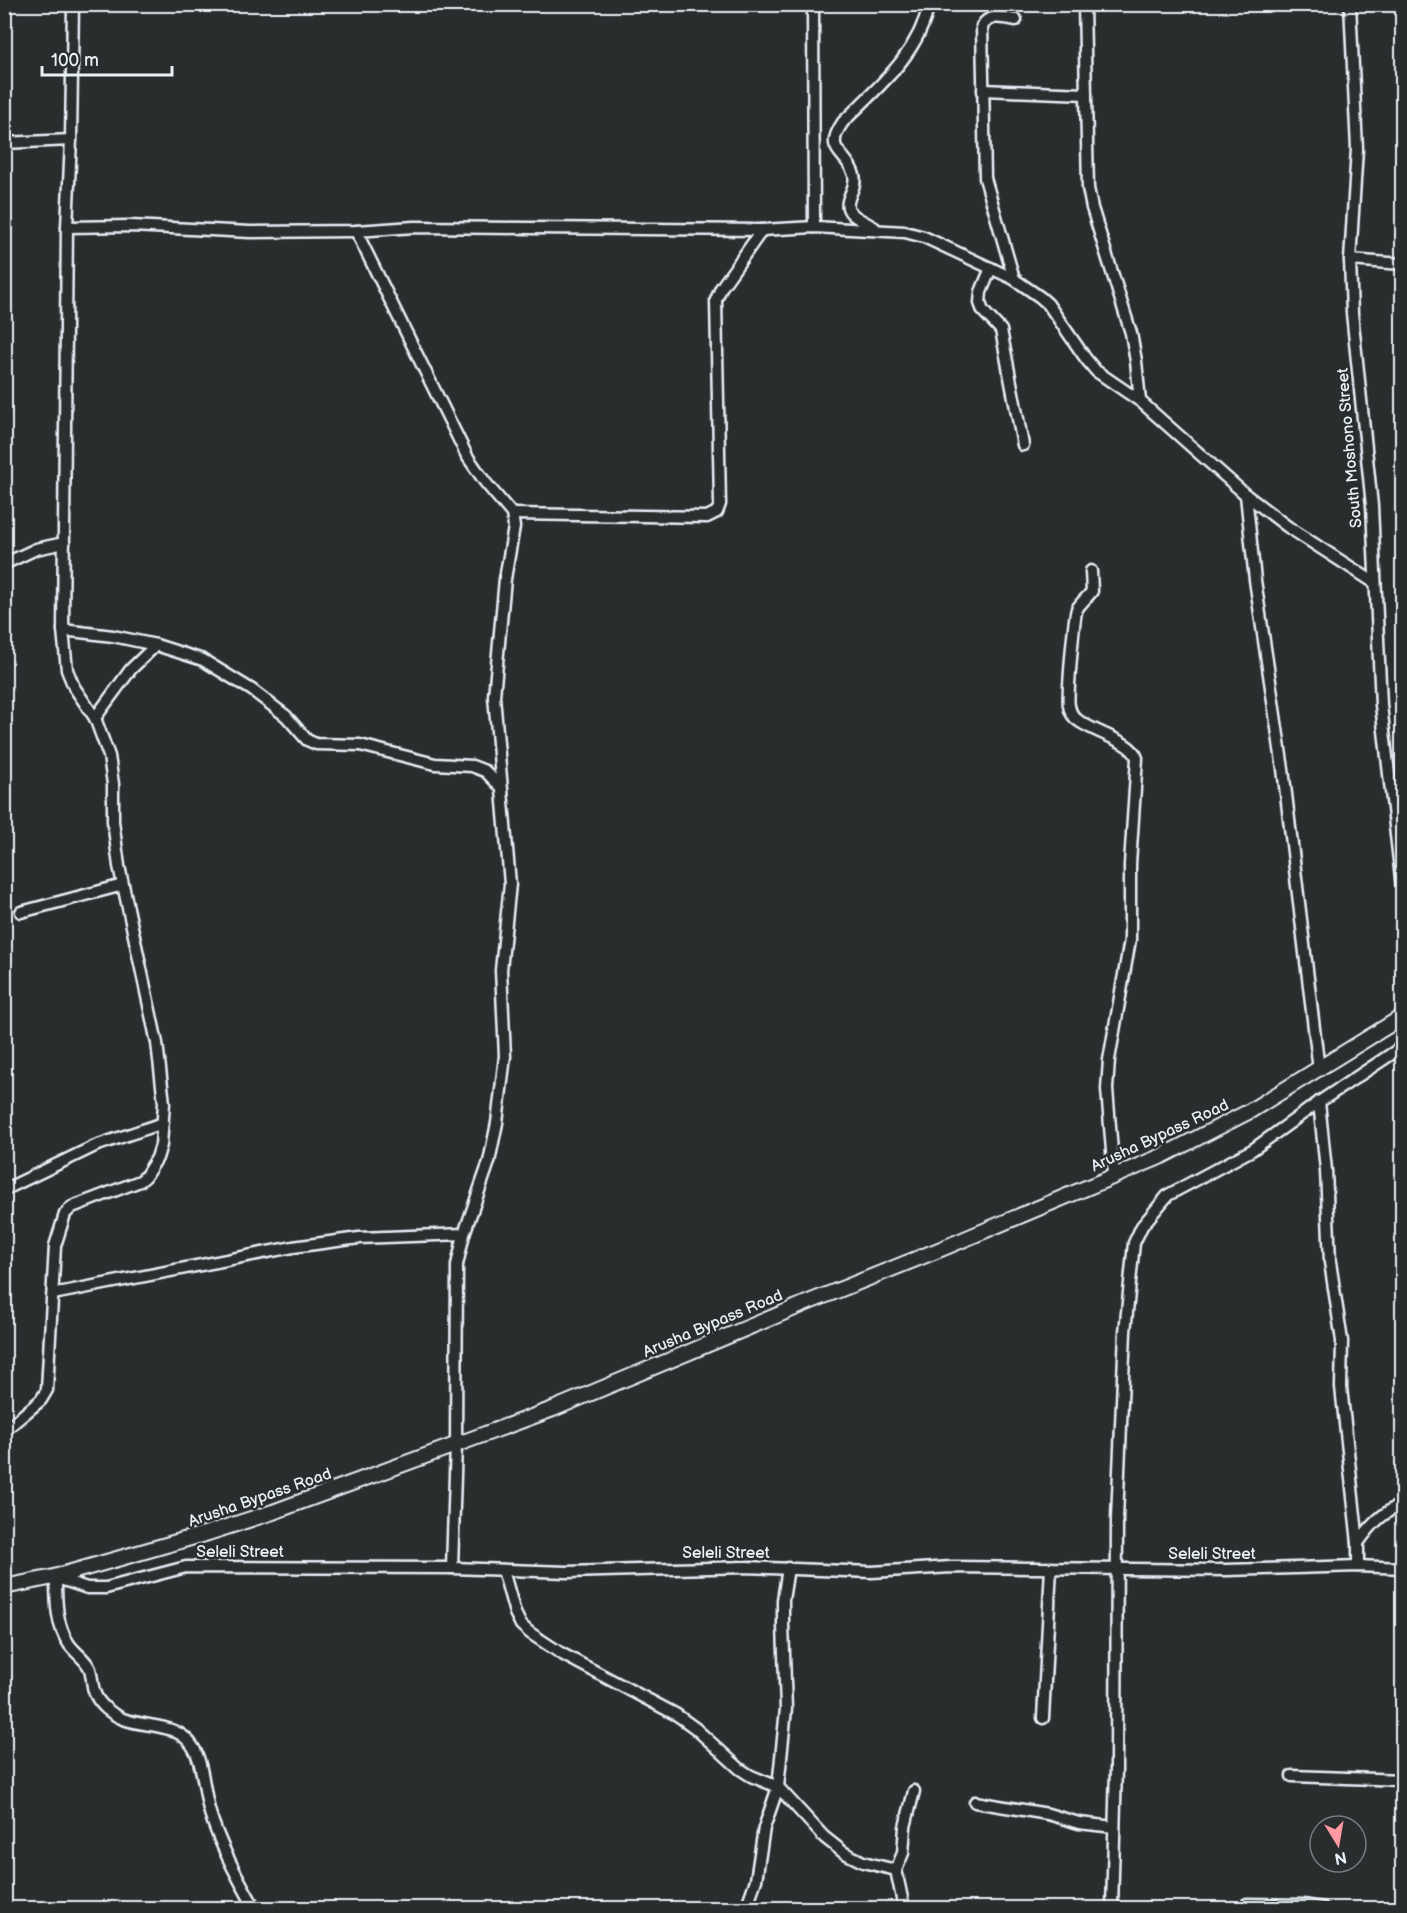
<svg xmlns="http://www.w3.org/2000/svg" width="1407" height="1913" font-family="'Balsamiq Sans',sans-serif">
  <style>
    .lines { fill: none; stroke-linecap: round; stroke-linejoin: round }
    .minor-casing { stroke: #e8f1f8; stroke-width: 15 }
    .major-casing { stroke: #e8f1f8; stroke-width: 18 }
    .minor { stroke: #2a2d2e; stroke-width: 10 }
    .major { stroke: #2a2d2e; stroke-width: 14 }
    .labels { text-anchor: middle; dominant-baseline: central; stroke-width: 5; stroke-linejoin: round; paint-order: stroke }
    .street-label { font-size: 16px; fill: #e8f1f8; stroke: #2a2d2e }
  </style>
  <rect width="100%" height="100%" fill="#2a2d2e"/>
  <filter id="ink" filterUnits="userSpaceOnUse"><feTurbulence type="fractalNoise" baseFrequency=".0167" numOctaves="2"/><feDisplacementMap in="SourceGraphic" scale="12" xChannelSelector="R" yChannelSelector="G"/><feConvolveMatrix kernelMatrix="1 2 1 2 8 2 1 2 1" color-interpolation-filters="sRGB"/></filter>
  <g filter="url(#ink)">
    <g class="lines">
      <defs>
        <g id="minor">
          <path d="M813 4 814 227"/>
          <path d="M1084 4 1088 188 1092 208 1131 333 1136 361 1140 401"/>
          <path d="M1350 4 1357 149 1350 260 1352 313 1372 506 1381 705 1402 887"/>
          <path d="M983 90 1086 94"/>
          <path d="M4 143 71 140"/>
          <path d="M67 227 131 226 250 232 356 231 414 227 762 230 814 227 905 232 924 237 1014 279 1040 297 1048 304 1086 359 1096 371 1140 401 1246 495 1288 527 1375 583"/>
          <path d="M875 228C868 223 853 218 849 210 843 200 858 188 854 175 847 151 822 152 843 122 877 88 919 54 929 4"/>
          <path d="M356 231 467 456 485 482 512 514 514 527 505 579 494 696 510 884 501 970 505 1056 497 1123 489 1162 464 1234 457 1265 456 1444 452 1568"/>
          <path d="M1350 260 1402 264"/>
          <path d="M991 268 981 292 980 303 983 311 1001 330 1023 445"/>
          <path d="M1014 279 985 178 982 26C990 13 1004 18 1016 20"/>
          <path d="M1246 495 1255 580 1283 769 1319 1070"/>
          <path d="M512 514 707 517 717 512 720 504 716 300 721 288 762 230"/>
          <path d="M4 564 36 549 64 543"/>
          <path d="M1091 571 1092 591C1088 597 1081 602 1077 609 1074 615 1067 697 1069 706 1070 711 1072 715 1075 718 1090 732 1132 740 1137 758L1130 864V940L1109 1060 1107 1089 1114 1176"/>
          <path d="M63 630 113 636 156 645 203 660 252 690 286 716 307 740 316 744 360 745 435 764 472 766 485 771 501 787"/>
          <path d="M95 718 131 669 156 645"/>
          <path d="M21 912 123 885"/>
          <path d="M1319 1102 1326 1170 1330 1262 1342 1341 1341 1387 1358 1543V1566"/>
          <path d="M4 1190 95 1146 163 1123"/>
          <path d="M53 1294 293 1247 359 1238 464 1234"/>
          <path d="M4 1431 41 1400 47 1390 55 1246 65 1214 72 1207 140 1181 145 1177 157 1158 161 1145 164 1103 157 1043 119 866 113 821V784L109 756 95 718 74 687 67 670 63 630 67 227 71 140 73 4"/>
          <path d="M1358 1543C1371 1525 1382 1513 1402 1504"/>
          <path d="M503 1570 515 1613 521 1625 530 1633 562 1654 677 1715 695 1728 740 1769 751 1776 778 1787 824 1837 843 1852 863 1862 896 1870 904 1908"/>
          <path d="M54 1577 87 1588H106L186 1567 452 1568 567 1572 745 1567 872 1572 951 1567 1227 1570 1358 1566 1402 1568"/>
          <path d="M56 1578C56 1600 56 1626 69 1644 75 1653 86 1659 90 1669 92 1676 92 1684 94 1691 98 1704 111 1714 123 1719 146 1728 178 1722 193 1747 203 1762 204 1794 210 1813 220 1846 238 1879 255 1908"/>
          <path d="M1043 1718 1051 1568"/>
          <path d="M1292 1776 1402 1780"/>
          <path d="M975 1802 1048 1814 1079 1823 1114 1827"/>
          <path d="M896 1870 903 1853 905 1827 914 1791"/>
          <path d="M1247 1904 1303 1905 1323 1908"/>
          <path d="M746 1908 756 1880 764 1828 778 1787 786 1709 783 1625V1600L788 1568"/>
          <path d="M1112 1908 1116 1769 1117 1518 1125 1332 1134 1243 1142 1226 1168 1195 1252 1150 1319 1102 1402 1047"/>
        </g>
        <path id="major" d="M4 1587 54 1577 208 1533 273 1512 553 1409 809 1302 941 1249 1162 1156 1250 1111 1402 1017"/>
      </defs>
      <use href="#minor" class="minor-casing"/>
      <use href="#major" class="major-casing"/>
      <use href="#minor" class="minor"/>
      <use href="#major" class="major"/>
    </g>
  </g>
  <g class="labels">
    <g class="street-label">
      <text transform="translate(1350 448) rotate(-95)">South Moshono Street</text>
      <text transform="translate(1160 1136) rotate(-25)">Arusha Bypass Road</text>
      <text transform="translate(713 1324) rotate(-23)">Arusha Bypass Road</text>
      <text transform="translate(260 1498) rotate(-19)">Arusha Bypass Road</text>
      <text x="240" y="1552">Seleli Street</text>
      <text x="726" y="1553">Seleli Street</text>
      <text x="1212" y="1554">Seleli Street</text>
    </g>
  </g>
  <rect width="1407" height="1913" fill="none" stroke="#2a2d2e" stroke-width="24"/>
  <rect x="12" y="12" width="1383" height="1889" fill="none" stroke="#e8f1f8" stroke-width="2" filter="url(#ink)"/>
  <g transform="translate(1338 1844) rotate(169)"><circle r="28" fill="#2a2d2e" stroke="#767b7f" stroke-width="1.5"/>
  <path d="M0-4.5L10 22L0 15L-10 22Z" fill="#ff9aa2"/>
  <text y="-9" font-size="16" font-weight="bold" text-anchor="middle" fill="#e8f1f8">N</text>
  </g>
  <path d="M42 66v9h130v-9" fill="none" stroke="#e8f1f8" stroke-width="3"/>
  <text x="51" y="66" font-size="18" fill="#e8f1f8" stroke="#2a2d2e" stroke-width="4.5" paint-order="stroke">100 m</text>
</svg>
